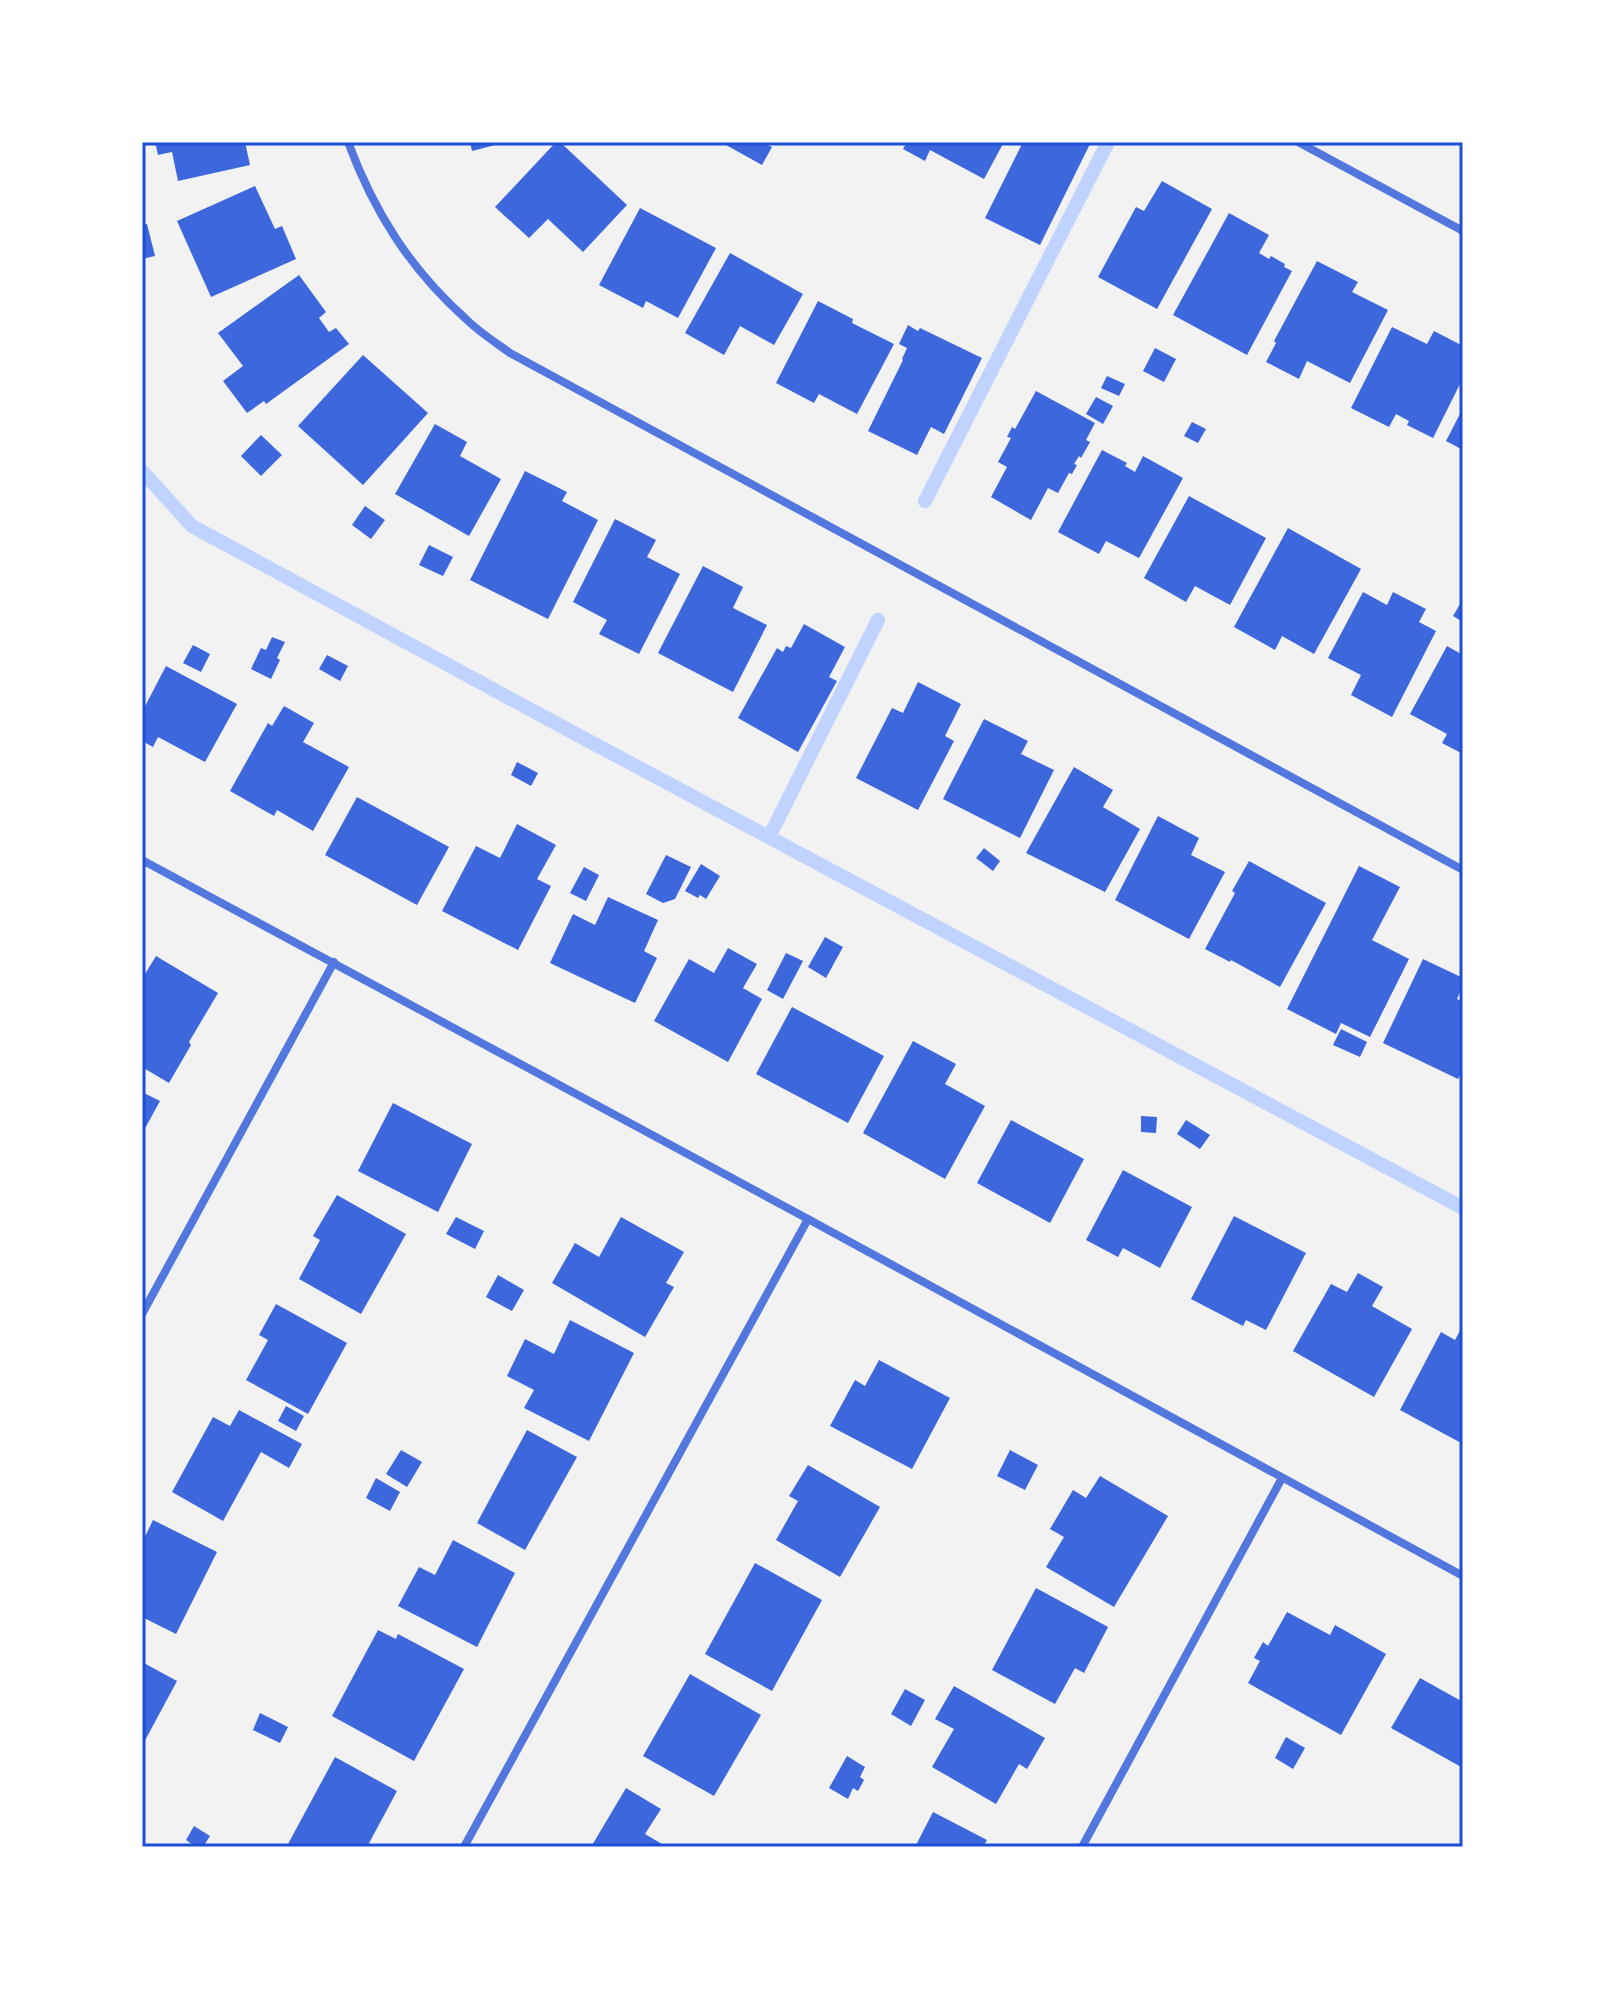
<svg xmlns="http://www.w3.org/2000/svg" width="1605" height="1989" font-family="Overpass,sans-serif">
  <style>
    .lines { fill: none; stroke-linecap: round; stroke-linejoin: round }
    .stream { stroke: #bfd3fe; stroke-width: 14 }
    .building { fill: #3d67dc }
    .minor { stroke: #5277de; stroke-width: 8 }
    .neatline { fill: none; stroke: #1d4ed8; stroke-width: 3 }
  </style>
  <rect width="100%" height="100%" fill="#f2f2f2"/>
  <g class="lines">
    <g class="stream">
      <path d="M142 471 192 526 559 725 1463 1208"/>
      <path d="M925 501 1108 142"/>
      <path d="M769 837 878 620"/>
    </g>
  </g>
  <g class="building">
    <path d="M155 142H245L250 165 178 181 172 152 158 155Z"/>
    <path d="M470 142H503V143L472 151Z"/>
    <path d="M556 142H560L627 205 583 252 548 219 529 238 495 207Z"/>
    <path d="M727 142H762L772 147 762 165 726 145Z"/>
    <path d="M907 142H1004L984 179 930 150 925 161 903 149Z"/>
    <path d="M1023 142H1087L1090 144 1040 245 985 218Z"/>
    <path d="M1162 181 1212 209 1157 309 1098 277 1136 207 1144 211Z"/>
    <path d="M255 186 275 229 282 226 296 259 211 297 177 221Z"/>
    <path d="M640 208 716 248 678 318 646 301 643 308 599 285Z"/>
    <path d="M1229 213 1269 235 1259 253 1269 259 1271 256 1285 264 1284 267 1292 271 1247 355 1173 315Z"/>
    <path d="M147 224 155 256 142 259V225Z"/>
    <path d="M730 253 803 294 774 345 740 326 724 355 685 333Z"/>
    <path d="M1317 261 1358 282 1352 292 1388 310 1350 383 1307 361 1299 379 1266 362 1276 343 1274 341Z"/>
    <path d="M299 275 326 312 319 318 329 332 336 328 349 344 266 404 264 401 247 413 223 381 243 366 218 333Z"/>
    <path d="M818 301 853 319 852 323 894 344 857 414 819 394 814 403 776 383Z"/>
    <path d="M908 325 918 331 920 328 982 358 944 434 931 427 917 455 868 431 903 360 902 359 907 348 899 344Z"/>
    <path d="M1392 327 1427 344 1434 331 1463 346V378L1433 438 1407 425 1409 421 1396 414 1389 427 1351 408Z"/>
    <path d="M1155 348 1176 359 1164 382 1143 371Z"/>
    <path d="M363 355 428 413 363 485 298 426Z"/>
    <path d="M1107 376 1125 384 1119 396 1101 388Z"/>
    <path d="M1036 391 1095 423 1086 440 1090 442 1081 458 1079 456 1074 464 1077 465 1072 474 1069 473 1058 493 1048 488 1031 520 991 497 1007 467 998 462 1011 438 1007 437 1012 427 1015 429Z"/>
    <path d="M1096 397 1113 406 1103 424 1086 414Z"/>
    <path d="M1463 408V450L1446 441Z"/>
    <path d="M1192 422 1206 429 1198 443 1184 436Z"/>
    <path d="M435 424 467 442 460 456 501 479 469 536 395 494Z"/>
    <path d="M261 435 282 455 261 476 241 456Z"/>
    <path d="M1102 450 1127 463 1125 466 1135 472 1143 456 1183 478 1139 558 1106 541 1099 554 1058 532Z"/>
    <path d="M525 471 567 492 562 501 598 520 548 619 470 580Z"/>
    <path d="M1189 496 1266 538 1230 605 1195 586 1186 602 1144 578Z"/>
    <path d="M365 506 385 520 371 539 352 525Z"/>
    <path d="M615 519 656 540 647 557 680 574 639 654 599 634 607 620 573 602Z"/>
    <path d="M1288 528 1361 569 1314 654 1282 636 1275 650 1234 627Z"/>
    <path d="M429 545 453 557 443 576 419 565Z"/>
    <path d="M703 566 743 587 733 608 767 625 733 692 658 653Z"/>
    <path d="M1363 592 1387 605 1393 592 1426 609 1419 622 1436 631 1392 717 1351 695 1361 675 1328 658Z"/>
    <path d="M1463 599V622L1453 616Z"/>
    <path d="M804 624 845 647 829 677 837 681 798 752 738 718 777 648 783 652 786 646 791 648Z"/>
    <path d="M272 637 285 642 277 658 280 660 271 679 251 669 261 648 266 650Z"/>
    <path d="M193 645 210 654 201 672 183 663Z"/>
    <path d="M1447 646 1463 655V754L1442 743 1447 734 1410 714Z"/>
    <path d="M327 655 348 666 340 681 319 669Z"/>
    <path d="M166 666 237 704 205 762 158 737 153 747 142 741V712Z"/>
    <path d="M918 682 961 704 945 736 954 741 918 810 856 778 892 708 903 713Z"/>
    <path d="M284 706 314 723 303 742 349 767 313 831 277 810 274 816 230 791 268 723 272 726Z"/>
    <path d="M984 719 1028 741 1021 754 1054 770 1020 838 943 799Z"/>
    <path d="M517 762 538 773 531 786 511 775Z"/>
    <path d="M1074 767 1113 790 1103 807 1140 829 1105 892 1026 853Z"/>
    <path d="M357 797 449 847 417 905 325 855Z"/>
    <path d="M1158 816 1199 838 1191 855 1225 872 1189 939 1115 900Z"/>
    <path d="M517 824 556 845 537 879 551 886 518 950 442 911 476 846 500 858Z"/>
    <path d="M984 848 1000 861 993 871 976 858Z"/>
    <path d="M666 855 691 867 675 899 663 903 646 894Z"/>
    <path d="M1249 861 1326 903 1280 987 1231 960 1230 962 1205 949 1235 893 1232 891Z"/>
    <path d="M701 864 720 876 706 899 700 895 698 898 685 891Z"/>
    <path d="M1359 866 1400 887 1372 940 1409 959 1370 1037 1341 1023 1336 1034 1287 1009Z"/>
    <path d="M584 867 599 875 586 901 570 893Z"/>
    <path d="M608 897 658 920 644 951 657 958 635 1003 550 963 573 914 595 925Z"/>
    <path d="M825 937 843 947 826 978 808 967Z"/>
    <path d="M728 948 757 964 743 988 762 999 728 1062 654 1021 689 959 714 973Z"/>
    <path d="M786 953 803 961 783 999 767 990Z"/>
    <path d="M156 956 218 993 189 1042 191 1045 169 1083 142 1067V979Z"/>
    <path d="M1423 959 1463 978V985L1457 999 1463 1002V1070L1458 1079 1383 1043Z"/>
    <path d="M792 1007 884 1056 848 1123 756 1074Z"/>
    <path d="M1341 1029 1367 1042 1360 1057 1333 1045Z"/>
    <path d="M913 1041 956 1064 945 1084 985 1106 945 1179 863 1133Z"/>
    <path d="M142 1092 160 1101 142 1134Z"/>
    <path d="M393 1103 472 1144 438 1212 358 1171Z"/>
    <path d="M1141 1116 1157 1117 1156 1133 1141 1132Z"/>
    <path d="M1011 1120 1084 1159 1050 1223 977 1183Z"/>
    <path d="M1186 1120 1210 1135 1200 1149 1177 1134Z"/>
    <path d="M1123 1170 1192 1207 1160 1268 1123 1248 1118 1257 1086 1240Z"/>
    <path d="M337 1195 406 1234 361 1314 299 1279 320 1240 313 1236Z"/>
    <path d="M1234 1216 1306 1253 1266 1330 1246 1320 1243 1326 1191 1299Z"/>
    <path d="M456 1217 484 1231 475 1249 446 1234Z"/>
    <path d="M621 1217 684 1252 666 1283 674 1287 645 1337 552 1283 575 1243 599 1257Z"/>
    <path d="M1358 1273 1383 1287 1372 1306 1412 1329 1374 1397 1293 1351 1331 1284 1347 1292Z"/>
    <path d="M498 1275 524 1290 512 1311 486 1297Z"/>
    <path d="M276 1304 347 1343 308 1414 246 1380 268 1340 259 1335Z"/>
    <path d="M570 1320 634 1353 589 1441 524 1408 534 1390 507 1376 525 1339 554 1354Z"/>
    <path d="M1463 1325V1444L1400 1410 1441 1332 1455 1340Z"/>
    <path d="M879 1360 950 1398 912 1469 830 1426 855 1380 865 1386Z"/>
    <path d="M286 1406 304 1416 296 1431 278 1421Z"/>
    <path d="M239 1410 302 1444 289 1468 261 1452 223 1521 172 1492 213 1417 230 1426Z"/>
    <path d="M527 1430 577 1457 525 1550 477 1523Z"/>
    <path d="M401 1450 422 1462 407 1487 386 1474Z"/>
    <path d="M1010 1450 1038 1465 1025 1490 997 1476Z"/>
    <path d="M808 1465 880 1507 840 1577 776 1540 798 1501 789 1496Z"/>
    <path d="M1100 1476 1168 1516 1114 1607 1046 1567 1064 1537 1050 1529 1073 1490 1086 1498Z"/>
    <path d="M376 1478 400 1492 390 1511 366 1498Z"/>
    <path d="M153 1520 217 1552 176 1634 142 1617V1543Z"/>
    <path d="M453 1540 515 1573 477 1647 398 1606 419 1567 435 1575Z"/>
    <path d="M755 1563 822 1600 772 1691 705 1654Z"/>
    <path d="M1036 1588 1108 1627 1084 1673 1075 1668 1055 1704 992 1670Z"/>
    <path d="M1287 1612 1330 1635 1335 1625 1386 1654 1341 1735 1248 1683 1260 1661 1254 1658 1263 1642 1268 1646Z"/>
    <path d="M378 1630 396 1639 398 1634 464 1669 414 1761 332 1716Z"/>
    <path d="M142 1662 177 1681 142 1746Z"/>
    <path d="M690 1674 761 1715 714 1796 643 1756Z"/>
    <path d="M1420 1678 1463 1702V1768L1391 1728Z"/>
    <path d="M954 1686 1045 1738 1027 1769 1019 1764 996 1804 932 1767 954 1729 935 1719Z"/>
    <path d="M905 1689 925 1700 911 1726 891 1714Z"/>
    <path d="M260 1713 288 1727 280 1743 253 1730Z"/>
    <path d="M1286 1737 1305 1748 1293 1769 1275 1758Z"/>
    <path d="M847 1756 865 1767 860 1777 864 1780 858 1791 853 1788 848 1799 829 1788Z"/>
    <path d="M335 1757 397 1791 367 1847H294L288 1844Z"/>
    <path d="M626 1788 661 1809 645 1834 667 1847H591Z"/>
    <path d="M933 1812 987 1840 983 1847H915Z"/>
    <path d="M194 1826 210 1836 203 1847H196L186 1840Z"/>
  </g>
  <g class="lines">
    <g class="minor">
      <path d="M348 142C374 212 410 269 466 319 479 332 495 342 510 353L1463 870"/>
      <path d="M1298 142 1463 231"/>
      <path d="M142 860 808 1219 1463 1576"/>
      <path d="M142 1314 334 962"/>
      <path d="M464 1847 808 1219"/>
      <path d="M1082 1847 1282 1478"/>
    </g>
  </g>
  <rect width="1605" height="1989" fill="none" stroke="#ffffff" stroke-width="288"/>
  <rect x="144" y="144" width="1317" height="1701" class="neatline"/>
</svg>
